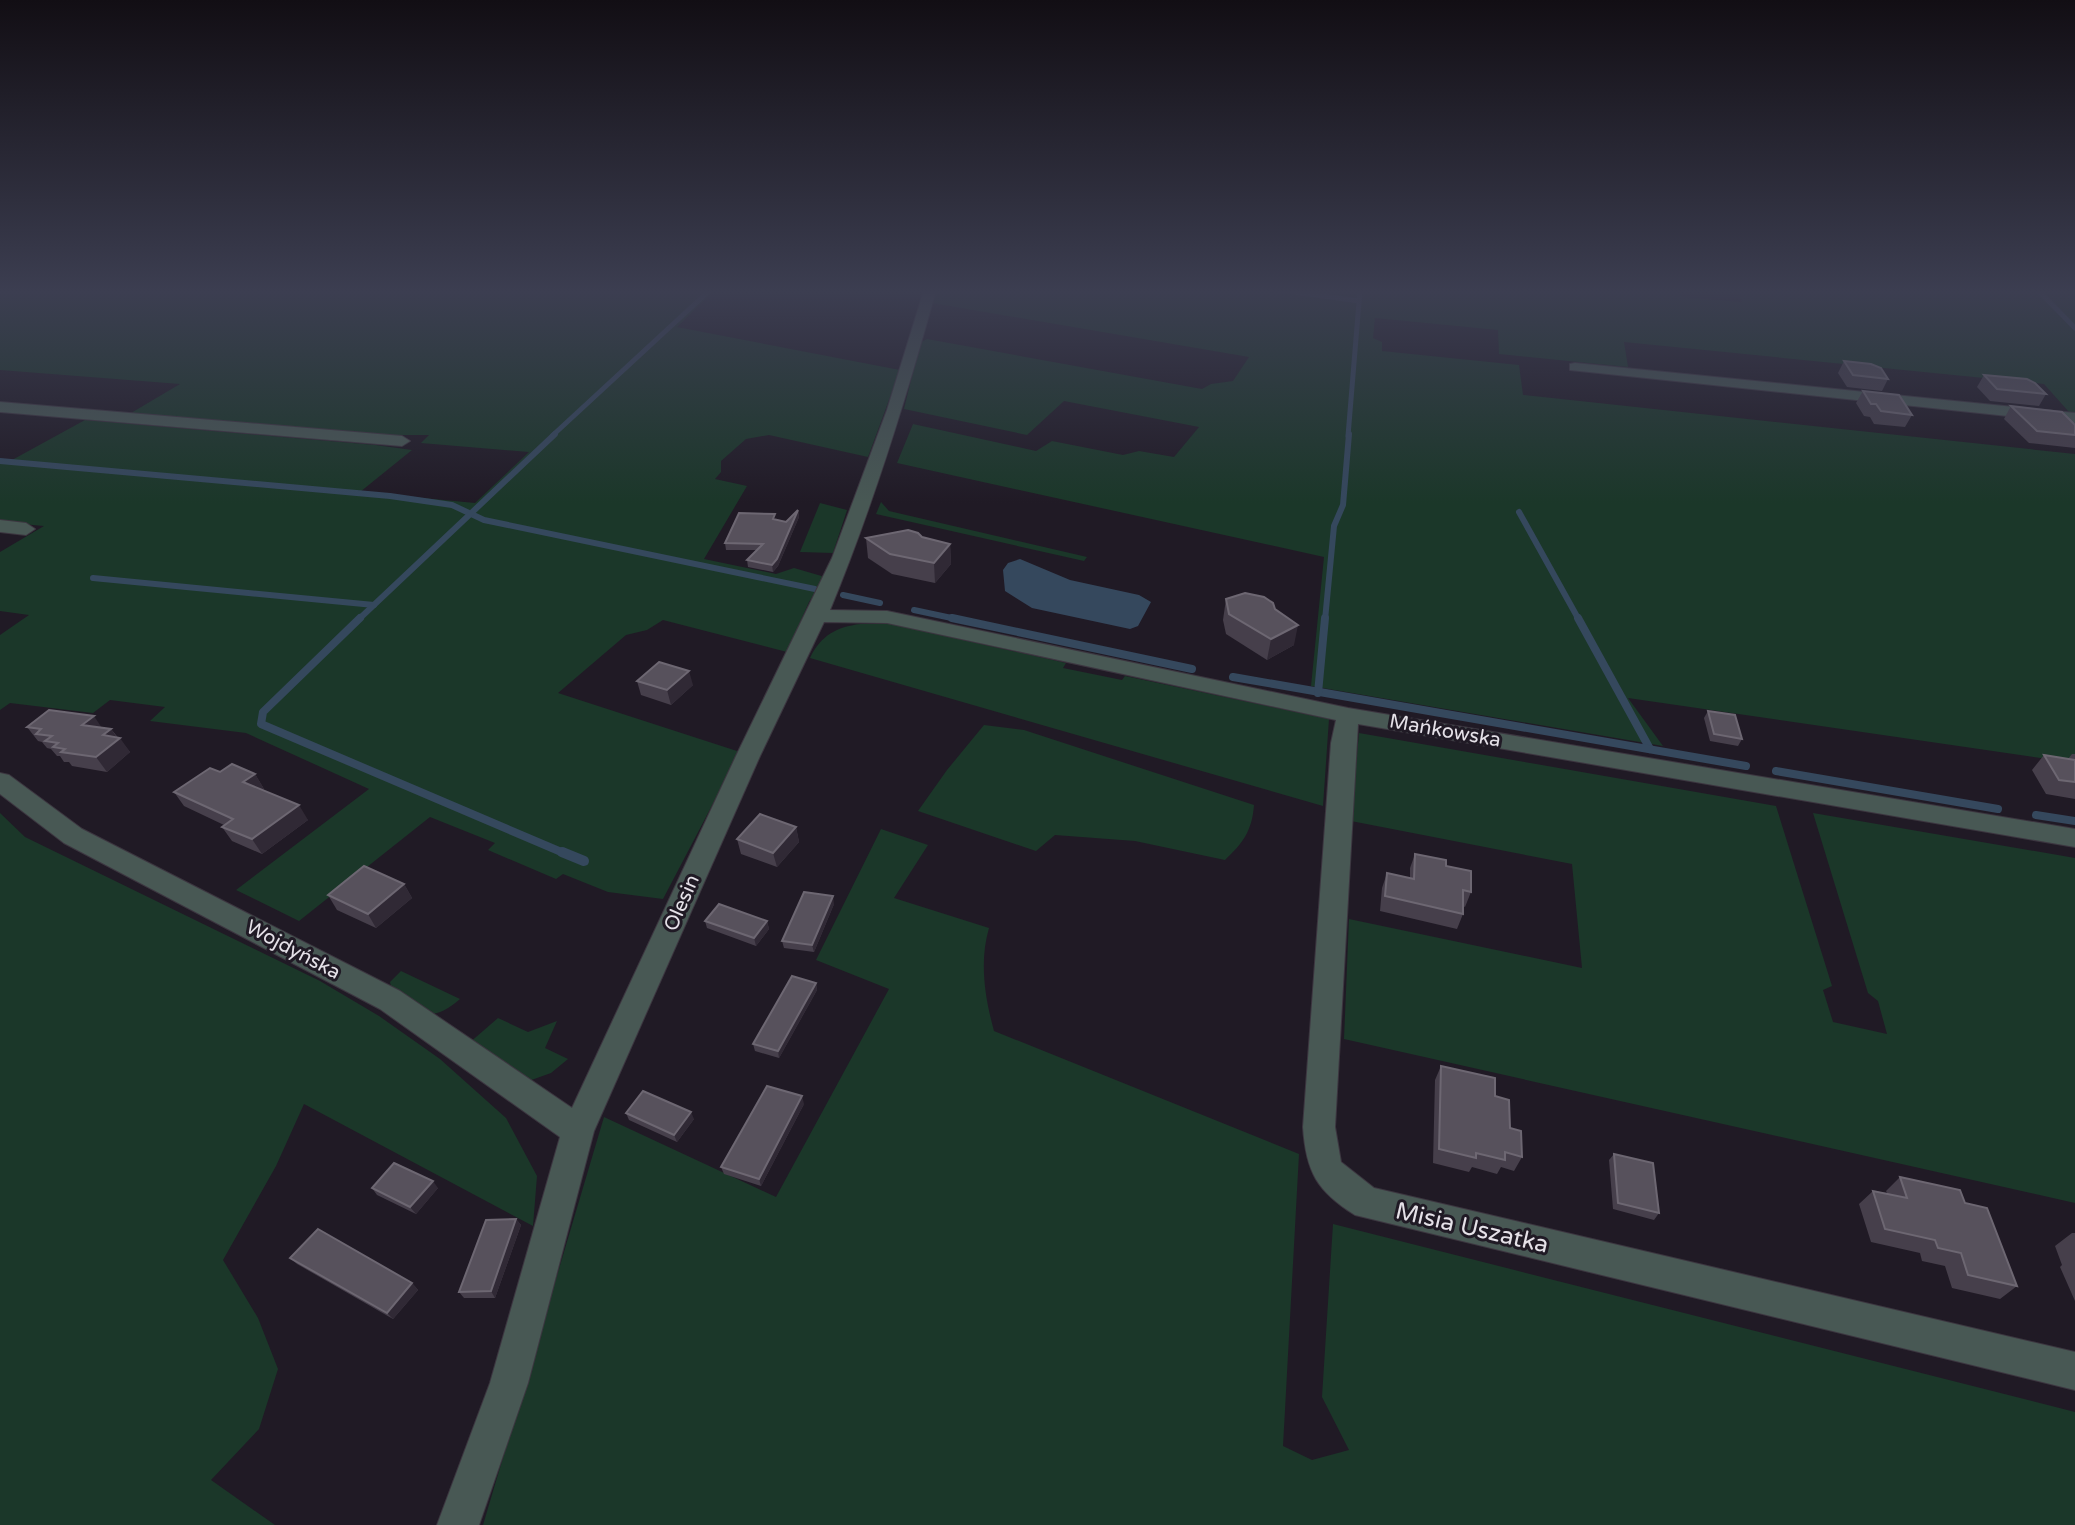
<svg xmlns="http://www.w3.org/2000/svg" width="2075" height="1525" font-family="'Varela Round',sans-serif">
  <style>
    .green { fill: #1b3729 }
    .water { fill: #35485d }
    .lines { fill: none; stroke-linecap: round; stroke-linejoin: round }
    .stream-far3 { stroke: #35485d; stroke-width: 5 }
    .stream-far2 { stroke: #35485d; stroke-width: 6 }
    .stream-far1 { stroke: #35485d; stroke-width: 8 }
    .stream { stroke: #35485d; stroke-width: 10 }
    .minor-casing { stroke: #3c3640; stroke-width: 2 }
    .minor { fill: #485854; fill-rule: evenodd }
    .wall { fill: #463f4b }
    .shaded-wall { fill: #302935 }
    .building { fill: #57515c; stroke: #6d6772; stroke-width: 2 }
    .labels { text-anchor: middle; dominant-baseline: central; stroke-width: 6; stroke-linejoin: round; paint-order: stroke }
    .street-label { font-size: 20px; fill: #e5e1e8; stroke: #201a25 }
    .near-street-label { font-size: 24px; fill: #e5e1e8; stroke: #201a25 }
  </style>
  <rect width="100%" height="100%" fill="#201a25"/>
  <g class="green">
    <path d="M0 290H715L677 327 900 370 868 457 769 435 746 439 721 461V472L715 479 747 486 704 559 776 574 794 568 825 577 809 602 787 652 663 620 647 630 626 635 558 693 740 752 663 899 608 892 563 874 556 879 488 850 495 843 430 817 299 921 236 890 369 789 246 733 150 721 165 707 110 700 93 713 10 703 0 710V635L29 615 0 611V552L44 526 0 522V459L12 460 85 420 375 445 412 450 360 492 475 503 529 452 421 443 429 435H388L131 413 180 384 0 370Z"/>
    <path d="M936 290H1679L1682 297 1742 302 1737 290H2075V413L2069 412 2044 384 1624 342 1628 367 1499 354 1498 330 1375 318 1373 338 1382 342V351L1519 365 1523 395 2075 454V763L1628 698 1663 746 1311 686 1324 557 897 463 913 424 1036 451 1052 441 1123 455 1139 451 1174 457 1199 427 1064 401 1027 435 904 409 920 343 927 339 1202 389 1211 384 1233 381 1249 357 932 303Z"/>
    <path d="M881 502 889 511 1087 557 1084 561 876 514Z"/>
    <path d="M820 503 847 510 833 553 800 552Z"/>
    <path d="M860 624H891L1066 663 1063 668 1122 680 1125 676 1329 719 1323 806 810 658C821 635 837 627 860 624Z"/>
    <path d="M984 725 1024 730 1254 805C1252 831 1243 843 1225 860L1135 841 1055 835 1036 851 918 811 947 770Z"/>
    <path d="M1359 733 1776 806 1832 986 1823 990 1833 1022 1887 1034 1878 1001 1868 993 1813 813 2075 858V1203L1344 1039 1349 919 1582 968 1572 864 1351 821Z"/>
    <path d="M0 813 25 837 320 981 379 1016 440 1059 506 1118 537 1176 533 1226 304 1104 276 1166 223 1260 258 1318 278 1369 259 1429 211 1480 275 1525H0Z"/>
    <path d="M881 829 928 845 894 898 989 928C979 962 985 998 994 1031L1299 1154 1283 1446 1312 1460 1349 1450 1322 1397 1333 1224 2075 1412V1525H483L604 1117 776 1197 889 989 816 960Z"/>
    <path d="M401 971 460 999C428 1026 424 1011 392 991L390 982Z"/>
    <path d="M498 1018 528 1032 557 1021 545 1048 568 1059 551 1073 523 1083 468 1044Z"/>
  </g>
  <path class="water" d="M1020 559 1070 580 1139 595 1151 602 1138 626 1130 629 1032 608 1005 591 1003 570 1008 563Z"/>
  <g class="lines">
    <g class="stream-far3">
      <path d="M1280 290 1359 301"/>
      <path d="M2038 290 2075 328"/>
      <path d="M552 436 710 290"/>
      <path d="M1348 436 1360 290"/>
    </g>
    <g class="stream-far2">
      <path d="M0 461 390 496 452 505 484 520 815 589"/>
      <path d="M1519 512 1579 620"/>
      <path d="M93 578 374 605"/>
      <path d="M843 595 880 603"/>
      <path d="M914 610 961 620"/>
      <path d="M358 620 555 434"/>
      <path d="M1325 620 1334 526 1343 505 1349 434"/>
    </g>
    <g class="stream-far1">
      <path d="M360 618 263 712 261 724 566 854"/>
      <path d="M952 618 1192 669"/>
      <path d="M1578 618 1650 749"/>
      <path d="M1233 677 1746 766"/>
      <path d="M1318 693 1325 618"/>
      <path d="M1776 771 1998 809"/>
      <path d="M2036 815 2075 821"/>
    </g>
    <path class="stream" d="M562 852 584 861"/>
    <defs>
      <g id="minor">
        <path d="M924 290H936C906 399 873 506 830 610L887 611 1348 708 2075 829V847L1358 724 1335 1127 1341 1162 1374 1188 2075 1352V1390L1355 1215C1317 1191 1306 1172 1303 1127L1331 743 1336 720 887 623 824 622 760 756 594 1131 528 1383 479 1525H437L490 1383 560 1137 380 1009 64 843 0 794V773L9 775 82 829 400 991 572 1108 736 756 832 558 887 410Z"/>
        <path d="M1575 363 2075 413V423L1570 370V364Z"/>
        <path d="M0 402 402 436 410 441 402 446 0 412Z"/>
        <path d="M0 520 26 523 35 529 26 535 0 532Z"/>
      </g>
    </defs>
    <use href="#minor" class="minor-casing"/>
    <use href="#minor" class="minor"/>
  </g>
  <g class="wall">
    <path d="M1844 361 1888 379 1882 391 1847 387 1838 373Z"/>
    <path d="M1984 375 2046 394 2039 406 1990 401 1977 387Z"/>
    <path d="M1863 391 1912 415 1905 427 1874 424 1870 417 1864 416 1856 403Z"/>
    <path d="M2011 406 2075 425V448L2029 443 2004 419Z"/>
    <path d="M798 510 799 517 778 566 773 572 748 567 747 560 757 550H726L725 543 776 519 786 522Z"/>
    <path d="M922 537 950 544 951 564 935 583 892 574 868 558 866 538Z"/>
    <path d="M1226 599 1275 609 1294 645 1267 660 1226 634 1223 620Z"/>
    <path d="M637 681 693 685 671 705 641 695Z"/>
    <path d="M1708 711 1742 739 1738 746 1710 741 1704 718Z"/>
    <path d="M27 727 111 729 130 752 107 772 72 766 69 762H64L60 756H57L51 749 47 748 42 742 38 741Z"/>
    <path d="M2072 754H2075V799L2046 794 2032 770 2044 755 2068 759Z"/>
    <path d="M220 772 255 774 264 789 262 790 308 820 262 854 232 841 222 827 224 825 184 806 174 792Z"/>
    <path d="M796 827 799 842 777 867 741 854 737 839Z"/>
    <path d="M1415 854 1446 866 1471 892 1465 907 1463 906V914L1457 929 1380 911 1382 888 1387 873 1410 878V868Z"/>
    <path d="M404 884 412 898 376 928 337 910 328 895Z"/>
    <path d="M834 904 814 952 784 948 782 941Z"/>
    <path d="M705 921H767L769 929 756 946 707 928Z"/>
    <path d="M816 983 817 990 779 1058 755 1051 753 1044Z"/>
    <path d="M1441 1066 1495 1096 1522 1157 1514 1171 1501 1167 1497 1174 1472 1167 1469 1172 1433 1163 1435 1080Z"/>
    <path d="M804 1104 761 1186 724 1174 721 1167Z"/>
    <path d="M626 1113 694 1119 677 1142 629 1120Z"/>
    <path d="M1614 1154 1659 1213 1654 1220 1613 1209 1609 1160Z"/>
    <path d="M1900 1177 1965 1203 2017 1286 2000 1299 1952 1288 1945 1266 1922 1261 1920 1253 1871 1242 1859 1204 1873 1191 1887 1193 1886 1191Z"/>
    <path d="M372 1188H438L416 1214 377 1195Z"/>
    <path d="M516 1219 521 1225 495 1298H464L459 1292Z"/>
    <path d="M2072 1233H2075V1301L2060 1267 2062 1265 2055 1246Z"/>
    <path d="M290 1258 412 1283 418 1290 393 1319 297 1264Z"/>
  </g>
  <g class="shaded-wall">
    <path d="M798 510 799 517 778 566 773 572 772 565Z"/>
    <path d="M950 544 951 564 935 583 934 563Z"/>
    <path d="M1298 625 1294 645 1267 660 1271 639Z"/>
    <path d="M689 671 693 685 671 705 667 690Z"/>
    <path d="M94 716 104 731 82 725Z"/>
    <path d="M111 729 118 739 120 738 130 752 107 772 96 757 103 735Z"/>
    <path d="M255 774 264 789 252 797 243 782Z"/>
    <path d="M299 805 308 820 262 854 252 839Z"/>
    <path d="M796 827 799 842 777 867 773 853Z"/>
    <path d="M404 884 412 898 376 928 368 914Z"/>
    <path d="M833 896 834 904 814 952 812 945Z"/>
    <path d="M767 921 769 929 756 946 754 938Z"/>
    <path d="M816 983 817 990 779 1058 778 1051Z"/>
    <path d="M802 1096 804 1104 761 1186 759 1179Z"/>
    <path d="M691 1112 694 1119 677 1142 674 1135Z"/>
    <path d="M433 1181 438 1188 416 1214 410 1207Z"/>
    <path d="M516 1219 521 1225 495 1298 491 1291Z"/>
    <path d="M412 1283 418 1290 393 1319 387 1313Z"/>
  </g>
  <g class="building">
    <path d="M1844 361 1871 364 1881 368 1888 379 1853 375Z"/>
    <path d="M1984 375 2027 379 2035 383 2046 394 1997 389Z"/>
    <path d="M1863 391 1899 395 1912 415 1881 411 1876 404H1871Z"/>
    <path d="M2011 406 2062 412 2075 425V435L2037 431Z"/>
    <path d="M798 510 777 559 772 565 747 560 763 544 725 543 739 513 775 514 773 519 786 522Z"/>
    <path d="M908 530 918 533 922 537 950 544 934 563 890 554 866 538Z"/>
    <path d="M1245 593 1264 597 1273 603 1275 609 1298 625 1271 639 1229 614 1226 599Z"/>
    <path d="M659 662 689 671 667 690 637 681Z"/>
    <path d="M49 710 94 716 82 725 111 729 103 735 120 738 96 757 61 752 65 749 53 747 58 743 45 741 52 736 36 734 41 729 27 727Z"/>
    <path d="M1708 711 1735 715 1742 739 1714 734Z"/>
    <path d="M2044 755 2075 760V782L2059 780Z"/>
    <path d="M232 764 255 774 243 782 299 805 252 839 222 827 233 819 174 792 210 768 220 772Z"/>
    <path d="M760 814 796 827 773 853 737 839Z"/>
    <path d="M1415 854 1446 860V866L1471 871V892L1463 890V914L1385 896 1387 873 1414 879Z"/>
    <path d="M364 866 404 884 368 914 328 895Z"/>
    <path d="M804 892 833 896 812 945 782 941Z"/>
    <path d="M719 904 767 921 754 938 705 921Z"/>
    <path d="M792 976 816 983 778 1051 753 1044Z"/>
    <path d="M1441 1066 1495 1078V1096L1509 1100 1510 1128 1521 1131 1522 1157 1505 1152V1160L1476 1153V1158L1439 1149Z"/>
    <path d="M767 1086 802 1096 759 1179 721 1167Z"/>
    <path d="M643 1091 691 1112 674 1135 626 1113Z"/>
    <path d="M1614 1154 1653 1163 1659 1213 1618 1203Z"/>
    <path d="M394 1163 433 1181 410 1207 372 1188Z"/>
    <path d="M1900 1177 1960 1190 1965 1203 1987 1208 2017 1286 1968 1275 1961 1253 1938 1248 1935 1240 1885 1229 1873 1191 1907 1198Z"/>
    <path d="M516 1219 491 1291 459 1292 486 1220Z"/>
    <path d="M318 1229 412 1283 387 1313 290 1258Z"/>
  </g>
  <linearGradient id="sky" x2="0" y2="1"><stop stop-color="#120e14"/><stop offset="0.58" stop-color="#3c3e51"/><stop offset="1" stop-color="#3c3e51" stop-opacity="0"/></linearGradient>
  <rect width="2075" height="503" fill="url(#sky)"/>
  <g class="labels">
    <g class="street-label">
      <text transform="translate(1445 731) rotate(10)">Mańkowska</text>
      <text transform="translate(682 903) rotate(-66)">Olesin</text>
      <text transform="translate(293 950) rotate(28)">Wojdyńska</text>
    </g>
    <g class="near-street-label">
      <text transform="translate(1472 1228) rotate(13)">Misia Uszatka</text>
    </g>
  </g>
</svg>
